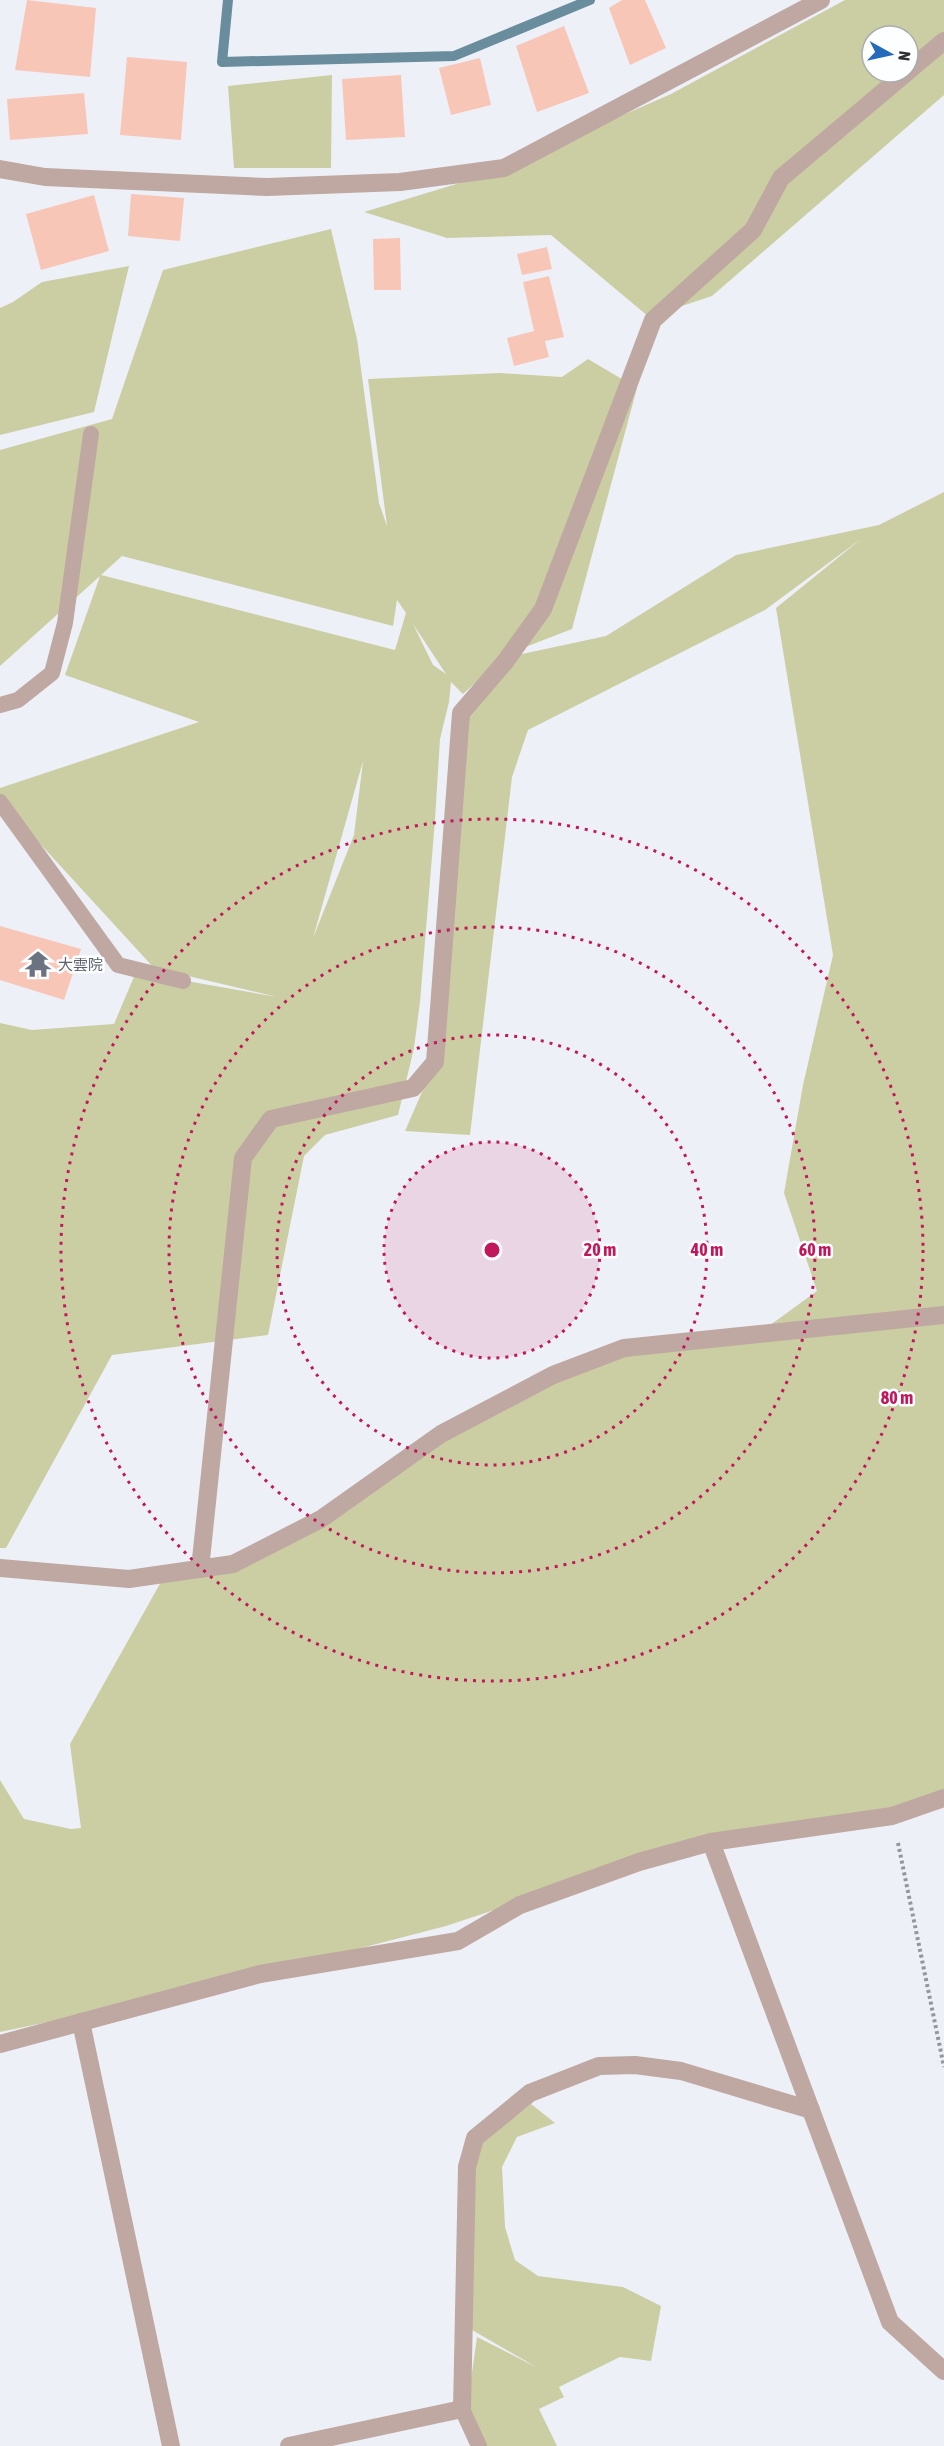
<svg xmlns="http://www.w3.org/2000/svg" width="944" height="2446" font-family="'Asap Condensed','Noto Sans JP',sans-serif">
  <style>
    .green { fill: #cbcea3; fill-rule: evenodd }
    .lines { fill: none; stroke-linecap: round; stroke-linejoin: round }
    .stream { stroke: #698d9d; stroke-width: 10 }
    .building { fill: #f8c6b6 }
    .path { stroke: #95969c; stroke-width: 4; stroke-dasharray: 3 3; stroke-linecap: butt }
    .lane { stroke: #bea8a1; stroke-width: 16 }
    .street { stroke: #bea8a1; stroke-width: 18 }
    .ring { fill: none; stroke: #c2185b; stroke-width: 3; stroke-dasharray: 3 6 }
    .labels { text-anchor: middle; dominant-baseline: central; stroke-width: 5; stroke-linejoin: round; paint-order: stroke }
    .worship-label { font-size: 15px; fill: #5b616d; stroke: #fdfeff; text-anchor: start }
    .centre { fill: #c2185b; stroke: #fdfeff; stroke-width: 3 }
    .ring-label { font-size: 18px; text-anchor: middle; font-weight: bold; fill: #c2185b; stroke: #fdfeff; stroke-width: 5; stroke-linejoin: round; paint-order: stroke }
  </style>
  <rect width="100%" height="100%" fill="#eef0f8"/>
  <g class="green">
    <path d="M845 0H944V95L712 296 649 317 551 235 447 238 364 212 486 175 671 94ZM872 36H908V72H872Z"/>
    <path d="M332 75 331 168H234L228 86Z"/>
    <path d="M331 229 357 339 379 503 387 526 368 379 500 373 562 377 588 359 637 388 572 629 505 655 463 694 451 682 449 702 440 739 435 820 420 1002 414 1048 398 1115 325 1135 304 1156 268 1335 112 1355 6 1548H0V1023L32 1030 114 1024 136 972 277 997 154 968 0 800V788L199 722 65 675 100 576 0 666V450L112 419 163 270ZM122 556 393 626 397 600 406 613 395 650 101 575ZM413 624 446 674 433 665ZM363 761 354 835 313 938Z"/>
    <path d="M129 266 94 412 0 435V308L13 302 42 282Z"/>
    <path d="M944 492V1798L639 1862 446 1926 188 1993 0 2032V1780L24 1819 71 1829 81 1828 70 1744 166 1573 258 1551 475 1416 614 1352 758 1334 817 1291 784 1193 803 1085 833 955 776 608 861 539 765 610 528 730 512 777 470 1135 405 1131 435 1062 453 725 508 657 606 636 736 555 879 525Z"/>
    <path d="M531 2104 555 2123 517 2137 502 2167 505 2227 515 2260 538 2276 623 2287 661 2306 651 2361 620 2357 559 2387 564 2397 539 2409 557 2446H473L464 2429 477 2337 538 2368 472 2330V2150Z"/>
  </g>
  <g class="lines">
    <path class="stream" d="M228 0 222 62 454 56 590 0"/>
  </g>
  <g class="building">
    <path d="M27 0 96 8 90 77 15 70Z"/>
    <path d="M622 0H645L666 48 630 65 609 8Z"/>
    <path d="M564 26 589 93 537 112 516 46Z"/>
    <path d="M127 57 187 62 181 140 120 135Z"/>
    <path d="M480 58 491 105 451 115 439 68Z"/>
    <path d="M401 75 405 137 346 140 342 79Z"/>
    <path d="M84 93 88 134 10 140 7 99Z"/>
    <path d="M131 194 184 198 180 241 128 236Z"/>
    <path d="M94 195 109 251 41 270 26 214Z"/>
    <path d="M400 238 401 290H374L373 239Z"/>
    <path d="M547 247 552 269 522 275 517 254Z"/>
    <path d="M549 276 564 337 545 341 549 357 514 366 507 338 534 331 523 282Z"/>
    <path d="M0 926 81 949 64 1000 0 980Z"/>
  </g>
  <g class="lines">
    <path class="path" d="M898 1843 944 2067"/>
    <g class="lane">
      <path d="M0 705 18 700 52 673 65 623 91 434"/>
      <path d="M0 802 118 965 183 981"/>
      <path d="M462 2409 479 2446"/>
    </g>
    <g class="street">
      <path d="M908 71 944 41"/>
      <path d="M0 169 45 177 267 187 400 182 504 168 821 0"/>
      <path d="M0 1568 129 1579 233 1564 321 1519 441 1434 553 1375 624 1348 944 1315"/>
      <path d="M200 1569 243 1158 271 1119 413 1088 435 1062 461 713 505 662 543 609 653 320 753 230 781 178 907 72"/>
      <path d="M711 1842 890 2322 944 2371"/>
      <path d="M81 2022 171 2446"/>
      <path d="M0 2044 260 1974 458 1941 520 1905 639 1862 711 1842 892 1816 944 1798"/>
      <path d="M289 2446 462 2409 467 2167 475 2138 530 2093 599 2066 635 2065 681 2071 811 2110"/>
    </g>
  </g>
  <circle cx="492" cy="1250" r="108" fill="#c2185b" fill-opacity=".12"/>
  <g class="ring">
    <circle cx="492" cy="1250" r="108"/>
    <circle cx="492" cy="1250" r="215"/>
    <circle cx="492" cy="1250" r="323"/>
    <circle cx="492" cy="1250" r="431"/>
  </g>
  <defs>
    <symbol id="temple-bare" viewBox="-9 -9 18 18"><path d="M0-6L5-2H3V0L6.5 2.5H4V6H1.5V3h-3V6H-4V2.5H-6.5L-3 0V-2H-5Z" fill="#6b7280" stroke="#fdfeff" stroke-width="2.5" paint-order="stroke"/></symbol>
  </defs>
  <g fill-rule="evenodd">
    <use href="#temple-bare" x="19" y="945" width="38" height="38"/>
  </g>
  <g class="labels">
    <g class="worship-label">
      <text x="58" y="964">大雲院</text>
    </g>
  </g>
  <circle cx="492" cy="1250" r="9" class="centre"/>
  <g class="ring-label">
    <text x="600" y="1256">20 m</text>
    <text x="707" y="1256">40 m</text>
    <text x="815" y="1256">60 m</text>
    <text x="897" y="1404">80 m</text>
  </g>
  <g transform="translate(890 54) rotate(98)"><circle r="28" fill="#fdfeff" stroke="#abacad" stroke-width="1.5"/>
  <path d="M0-4.5L10 22L0 15L-10 22Z" fill="#266abb"/>
  <text y="-9" font-size="16" font-weight="bold" text-anchor="middle" fill="#2f3033">N</text>
  </g>
</svg>
